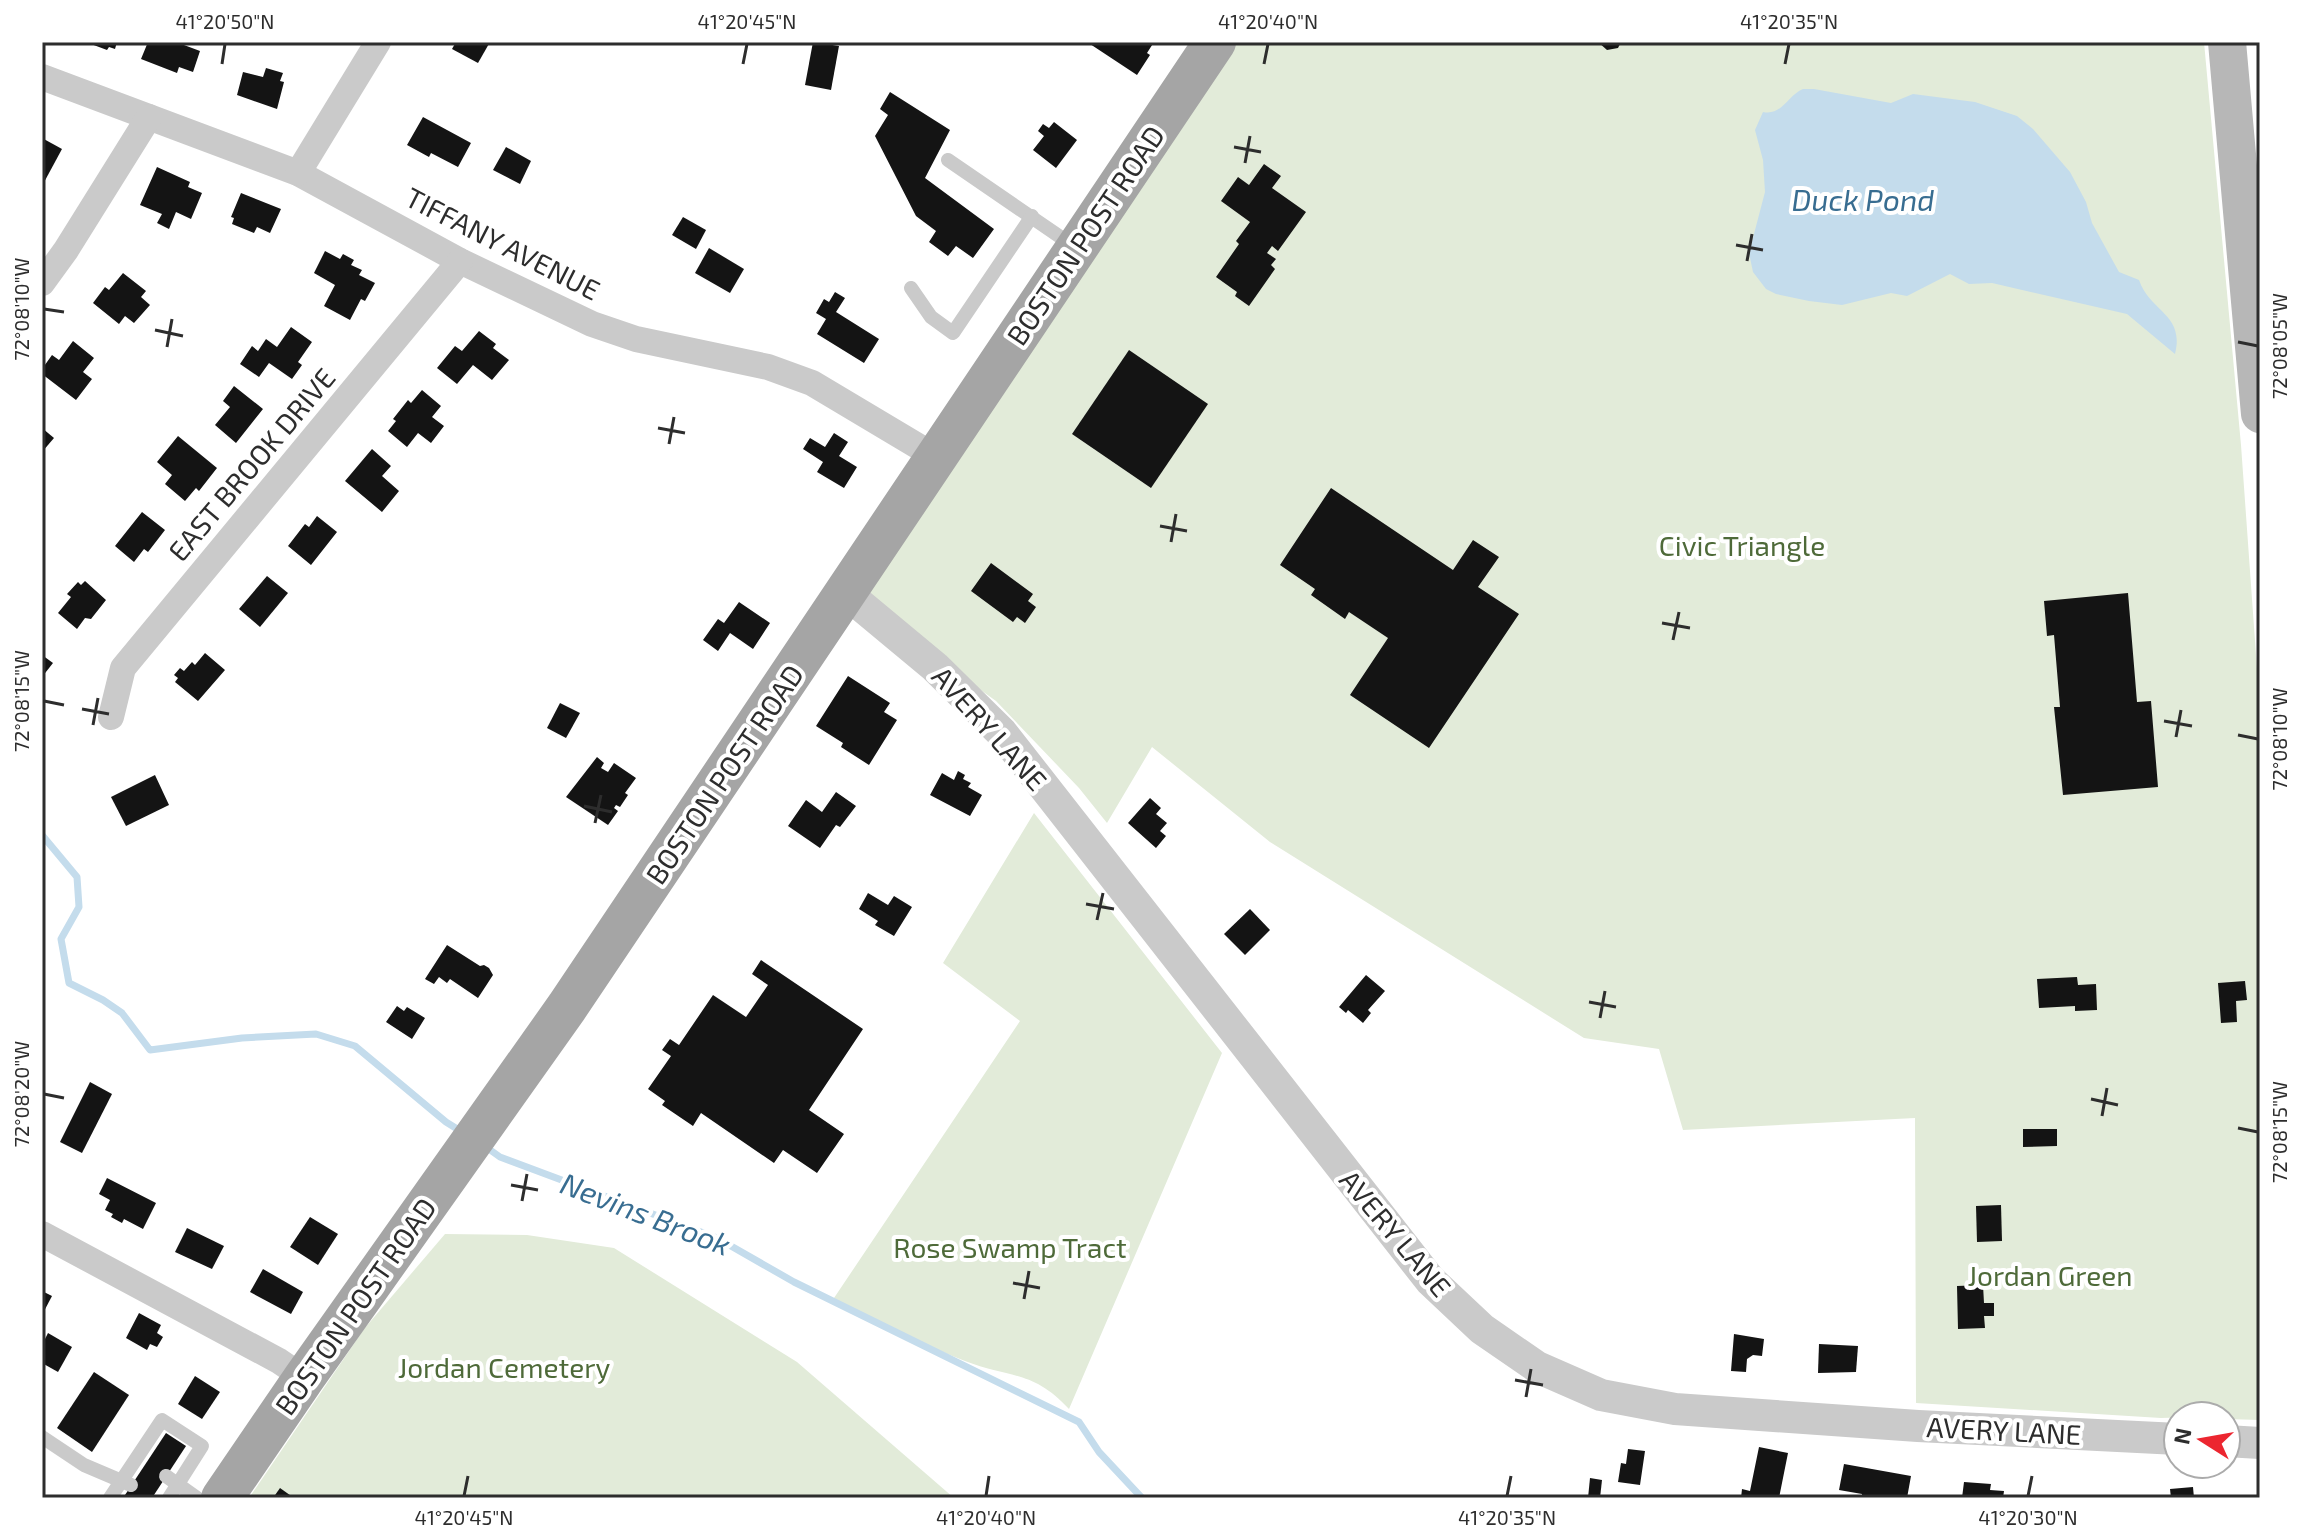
<svg xmlns="http://www.w3.org/2000/svg" width="2302" height="1540" font-family="'Exo 2',sans-serif">
  <style>
    .green { fill: #e2ebd9 }
    .water { fill: #c4dcec }
    .lines { fill: none; stroke-linecap: round; stroke-linejoin: round }
    .stream { stroke: #c4dcec; stroke-width: 7 }
    .building { fill: #141414 }
    .service { stroke: #cacaca; stroke-width: 14 }
    .minor { stroke: #cacaca; stroke-width: 26 }
    .tertiary { stroke: #cacaca; stroke-width: 32 }
    .secondary { stroke: #b7b7b7; stroke-width: 38 }
    .primary { stroke: #a5a5a5; stroke-width: 42 }
    .ticks { fill: none; stroke: #2d2d2d; stroke-width: 3 }
    .labels { text-anchor: middle; dominant-baseline: central; stroke-width: 8; stroke-linejoin: round; paint-order: stroke }
    .street-label { font-size: 28px; fill: #2d2d2d; stroke: #fff }
    .park-label { font-size: 28px; fill: #4e6a39; stroke: #fff }
    .water-label { font-size: 30px; font-style: italic; fill: #386d91; stroke: #fff }
    .neatline { fill: none; stroke: #2d2d2d; stroke-width: 3 }
    .ticks-label { font-size: 20px; text-anchor: middle; fill: #2d2d2d }
  </style>
  <rect width="100%" height="100%" fill="#fff"/>
  <g class="green">
    <path d="M1229 42H2204L2241 445 2260 711V1420L2226 1419V1416L2161 1418 1916 1403 1915 1118 1683 1130 1659 1049 1584 1038 1270 842 1152 747 1107 823 1079 788 996 701 846 593Z"/>
    <path d="M1034 813 1222 1053 1069 1409C1033 1370 1009 1378 965 1361 925 1346 886 1325 846 1307L834 1298 1020 1021 943 963Z"/>
    <path d="M445 1234 527 1235 614 1248 797 1362 954 1498H249L364 1329Z"/>
  </g>
  <path class="water" d="M1803 89H1814L1891 103 1913 94 1975 102 2017 116 2033 129 2070 172 2086 202 2092 223 2119 272 2139 280C2150 312 2185 314 2175 354L2127 314 1992 283 1969 284 1950 274 1907 296 1891 293 1842 305 1809 301 1776 294 1766 289 1753 272 1749 253 1765 192 1763 160 1755 130 1763 112C1782 116 1788 95 1803 89Z"/>
  <g class="lines">
    <g class="stream">
      <path d="M42 835 77 877 79 907 61 939 69 983 103 1000 122 1013 150 1050 242 1038 316 1034 355 1046 446 1122 462 1132"/>
      <path d="M486 1147 500 1157 717 1238 794 1282 1079 1422 1099 1452 1142 1498"/>
    </g>
  </g>
  <g class="building">
    <path d="M92 42H117L115 49 109 47 107 50 91 44Z"/>
    <path d="M148 42H176L200 51 193 72 179 67 177 73 141 59Z"/>
    <path d="M456 42H490L478 63 452 49Z"/>
    <path d="M813 42 839 46 831 90 805 85Z"/>
    <path d="M1087 42H1154L1147 53 1150 55 1137 75Z"/>
    <path d="M1598 42H1621L1618 48 1607 50Z"/>
    <path d="M266 68 283 73 280 81 284 82 277 109 237 95 243 72 263 77Z"/>
    <path d="M890 92 950 130 925 178 994 229 973 258 956 246 948 256 929 242 936 231 916 216 875 136 888 115 880 109Z"/>
    <path d="M423 117 471 143 458 167 431 153 429 157 407 145Z"/>
    <path d="M1054 122 1077 140 1056 168 1033 150 1044 136 1038 131 1043 124 1049 128Z"/>
    <path d="M42 138 62 149 42 186Z"/>
    <path d="M506 147 531 161 520 184 493 170Z"/>
    <path d="M1264 164 1281 176 1272 188 1306 212 1278 251 1272 246 1267 253 1276 259 1271 265 1275 269 1249 306 1235 296 1237 292 1216 277 1239 244 1236 241 1250 222 1221 201 1238 177 1249 185Z"/>
    <path d="M157 167 190 182 188 187 202 193 191 219 176 212 169 229 157 223 162 214 140 205Z"/>
    <path d="M241 193 281 209 270 233 257 227 254 233 232 224 234 218 231 217Z"/>
    <path d="M683 217 706 230 696 249 672 235Z"/>
    <path d="M709 248 744 269 730 293 695 273Z"/>
    <path d="M325 251 340 259 343 254 354 260 351 265 362 270 359 275 375 283 365 301 361 299 350 320 324 306 335 285 314 273Z"/>
    <path d="M123 273 146 291 141 297 150 305 134 323 125 316 119 324 93 303 105 287 109 290Z"/>
    <path d="M835 292 845 298 836 312 879 339 864 363 817 334 826 319 816 313 824 299 829 302Z"/>
    <path d="M291 327 312 342 298 362 302 365 292 379 269 363 259 377 240 364 252 346 258 351 266 339 277 347Z"/>
    <path d="M479 331 496 344 493 348 509 360 492 380 473 365 457 384 437 368 455 346 462 351Z"/>
    <path d="M73 341 94 358 83 372 92 379 76 400 42 374V369L52 355 59 360Z"/>
    <path d="M1129 350 1208 404 1151 488 1072 434Z"/>
    <path d="M234 386 263 409 236 443 215 425 230 407 223 401Z"/>
    <path d="M422 390 441 406 432 417 444 426 431 443 418 433 407 447 388 431 396 421 393 419 408 400 411 403Z"/>
    <path d="M42 428 54 438 42 452Z"/>
    <path d="M834 433 848 442 839 456 857 467 844 488 817 472 823 462 803 449 810 438 825 447Z"/>
    <path d="M178 436 217 468 199 491 196 488 185 501 165 484 172 475 157 462Z"/>
    <path d="M372 449 391 466 382 476 399 491 382 512 345 481Z"/>
    <path d="M1331 488 1453 570 1473 540 1499 557 1478 587 1519 614 1429 748 1350 695 1388 638 1349 612 1345 619 1311 595 1315 589 1280 565Z"/>
    <path d="M142 512 165 530 148 552 144 549 134 562 115 546Z"/>
    <path d="M317 516 337 532 311 565 288 546 305 524 309 527Z"/>
    <path d="M991 563 1033 594 1028 601 1036 607 1025 623 1017 617 1013 622 971 591Z"/>
    <path d="M267 576 288 593 260 627 239 609Z"/>
    <path d="M85 581 106 600 91 619 85 618 77 629 58 613 71 597 67 594 78 582 81 585Z"/>
    <path d="M2128 593 2137 702 2151 701 2158 787 2063 795 2054 707H2060L2054 635 2047 636 2044 601Z"/>
    <path d="M739 602 770 623 753 649 730 633 718 651 703 640 718 619 724 623Z"/>
    <path d="M205 653 225 670 198 701 175 682 178 678 174 675 180 668 184 671 192 662 195 665Z"/>
    <path d="M42 655 53 663 42 677Z"/>
    <path d="M848 676 890 703 884 712 897 720 869 765 841 747 843 743 816 726Z"/>
    <path d="M560 703 580 713 566 738 547 728Z"/>
    <path d="M597 757 604 763 601 768 608 772 614 763 636 778 625 793 628 795 620 807 616 805 614 808 618 811 608 825 566 797Z"/>
    <path d="M958 771 965 775 963 779 971 783 968 787 982 795 970 816 930 795 942 773 954 780Z"/>
    <path d="M155 775 169 805 126 826 111 797Z"/>
    <path d="M836 792 856 806 840 827 836 825 820 848 788 826 806 800 822 812Z"/>
    <path d="M1150 798 1161 808 1156 814 1167 823 1160 831 1166 836 1156 848 1128 823Z"/>
    <path d="M868 893 888 905 894 896 912 907 894 936 875 925 878 921 859 909Z"/>
    <path d="M1250 909 1270 930 1245 955 1224 934Z"/>
    <path d="M447 945 480 966 484 965 489 968 493 975 478 998 450 979 447 983 439 977 434 984 425 979Z"/>
    <path d="M761 960 863 1029 809 1110 844 1134 817 1173 783 1150 774 1163 701 1113 693 1126 662 1105 665 1101 648 1089 671 1056 662 1050 670 1039 679 1045 713 995 746 1017 768 985 752 974Z"/>
    <path d="M1366 975 1385 991 1368 1010 1371 1013 1363 1023 1348 1010 1346 1013 1339 1007Z"/>
    <path d="M2077 977 2078 985 2096 984 2097 1010 2075 1011V1006L2039 1008 2037 979Z"/>
    <path d="M2245 981 2247 1000 2236 1001 2237 1022 2221 1023 2218 983Z"/>
    <path d="M397 1006 404 1011 407 1007 425 1018 412 1039 386 1022Z"/>
    <path d="M90 1082 112 1094 82 1153 60 1142Z"/>
    <path d="M2023 1129H2057V1146L2023 1147Z"/>
    <path d="M107 1178 156 1203 143 1229 124 1219 122 1223 111 1217 113 1214 105 1210 110 1200 99 1194Z"/>
    <path d="M2001 1205 2002 1241 1977 1242 1976 1206Z"/>
    <path d="M310 1217 338 1234 318 1265 290 1247Z"/>
    <path d="M187 1228 224 1246 212 1269 175 1252Z"/>
    <path d="M263 1269 303 1292 291 1314 250 1292Z"/>
    <path d="M1983 1285 1984 1303H1994V1316H1984L1985 1328 1958 1329 1957 1286Z"/>
    <path d="M42 1291 52 1296 42 1315Z"/>
    <path d="M139 1313 161 1325 157 1333 163 1337 157 1347 150 1344 147 1350 126 1338Z"/>
    <path d="M48 1333 72 1347 58 1372 42 1363V1345Z"/>
    <path d="M1734 1334 1764 1339 1762 1356 1753 1355 1747 1359 1746 1372 1731 1371Z"/>
    <path d="M1819 1344 1858 1346 1856 1372 1818 1373Z"/>
    <path d="M94 1372 129 1395 92 1452 57 1428Z"/>
    <path d="M195 1376 220 1392 202 1419 178 1404Z"/>
    <path d="M166 1433 186 1446 152 1498H123Z"/>
    <path d="M1759 1447 1788 1453 1779 1498H1741L1742 1489 1750 1491Z"/>
    <path d="M1628 1449 1645 1451 1640 1485 1618 1482 1621 1463 1626 1464Z"/>
    <path d="M1844 1464 1911 1476 1907 1498H1862V1494L1839 1490Z"/>
    <path d="M1590 1478 1602 1480 1600 1498H1588Z"/>
    <path d="M1964 1482 1991 1484 1990 1490 2004 1491 2003 1498H1962Z"/>
    <path d="M2193 1487 2194 1498H2171L2170 1489Z"/>
    <path d="M280 1488 294 1498H273Z"/>
  </g>
  <g class="lines">
    <g class="service">
      <path d="M948 160 1072 245"/>
      <path d="M911 288 931 317 953 333 1032 216"/>
      <path d="M42 1437 84 1465 131 1485"/>
      <path d="M166 1476 197 1498"/>
      <path d="M110 1498 162 1420 202 1446 169 1498"/>
    </g>
    <g class="minor">
      <path d="M42 77 298 173 460 261 592 324 636 339 768 367 812 383 936 457"/>
      <path d="M298 173 378 42"/>
      <path d="M42 283 66 250 149 117"/>
      <path d="M111 717 123 668 460 261"/>
      <path d="M42 1234 279 1361 304 1378"/>
    </g>
    <g class="tertiary">
      <path d="M846 593 935 667 1002 733 1430 1280 1482 1329 1537 1367 1601 1395 1675 1409 1918 1426 2178 1439"/>
      <path d="M2226 1441 2260 1443"/>
    </g>
    <path class="secondary" d="M2227 42 2260 414"/>
    <path class="primary" d="M222 1498 304 1378 567 1007 1215 42"/>
  </g>
  <path class="ticks" d="M222 64 225 44M743 64 747 44M1264 64 1268 44M1785 64 1789 44M1234 147 1261 152M1245 163 1250 136M1736 245 1763 250M1747 261 1752 234M44 309 64 312M155 330 183 336M2238 342 2258 346M167 347 172 319M658 428 685 433M669 444 674 417M1160 526 1187 531M1171 542 1176 514M1662 623 1690 628M1673 640 1679 612M44 701 64 705M82 709 109 714M2164 721 2192 726M93 725 98 698M2238 735 2258 739M2176 737 2181 710M584 806 612 812M595 823 601 795M1086 904 1114 909M1097 920 1103 893M1589 1002 1616 1007M1600 1018 1605 991M44 1094 64 1098M2091 1099 2118 1105M2102 1116 2107 1088M2238 1128 2258 1132M511 1185 538 1190M522 1201 527 1174M1013 1283 1040 1288M1024 1299 1029 1271M1515 1380 1543 1385M1526 1397 1531 1369M464 1496 468 1476M986 1496 989 1476M1507 1496 1511 1476M2028 1496 2032 1476"/>
  <g class="labels">
    <g class="street-label">
      <text transform="translate(1085 235) rotate(-56)">BOSTON POST ROAD</text>
      <text transform="translate(503 243) rotate(27)">TIFFANY AVENUE</text>
      <text transform="translate(251 464) rotate(-50)">EAST BROOK DRIVE</text>
      <text transform="translate(990 728) rotate(48)">AVERY LANE</text>
      <text transform="translate(724 774) rotate(-56)">BOSTON POST ROAD</text>
      <text transform="translate(1396 1233) rotate(50)">AVERY LANE</text>
      <text transform="translate(355 1306) rotate(-55)">BOSTON POST ROAD</text>
      <text transform="translate(2004 1430) rotate(3)">AVERY LANE</text>
    </g>
    <g class="park-label">
      <text x="1742" y="545">Civic Triangle</text>
      <text x="1010" y="1247">Rose Swamp Tract</text>
      <text x="2050" y="1275">Jordan Green</text>
      <text x="504" y="1367">Jordan Cemetery</text>
    </g>
    <g class="water-label">
      <text x="1863" y="199">Duck Pond</text>
      <text transform="translate(646 1213) rotate(21)">Nevins Brook</text>
    </g>
  </g>
  <rect width="2302" height="1540" fill="none" stroke="#ffffff" stroke-width="88"/>
  <g transform="translate(2202 1440) rotate(281)"><circle r="38" fill="#ffffff" stroke="#ababab" stroke-width="2"/>
  <path d="M0-6L14 30L0 20L-14 30Z" fill="#ec2630"/>
  <text y="-12" font-size="22" font-weight="bold" text-anchor="middle" fill="#2d2d2d">N</text>
  </g>
  <rect x="44" y="44" width="2214" height="1452" class="neatline"/>
  <g class="ticks-label">
    <text x="225" y="29">41°20'50"N</text>
    <text x="747" y="29">41°20'45"N</text>
    <text x="1268" y="29">41°20'40"N</text>
    <text x="1789" y="29">41°20'35"N</text>
    <text transform="translate(22 309) rotate(-90)" y="7">72°08'10"W</text>
    <text transform="translate(2280 346) rotate(-90)" y="7">72°08'05"W</text>
    <text transform="translate(22 701) rotate(-90)" y="7">72°08'15"W</text>
    <text transform="translate(2280 739) rotate(-90)" y="7">72°08'10"W</text>
    <text transform="translate(22 1094) rotate(-90)" y="7">72°08'20"W</text>
    <text transform="translate(2280 1132) rotate(-90)" y="7">72°08'15"W</text>
    <text x="464" y="1525">41°20'45"N</text>
    <text x="986" y="1525">41°20'40"N</text>
    <text x="1507" y="1525">41°20'35"N</text>
    <text x="2028" y="1525">41°20'30"N</text>
  </g>
</svg>
